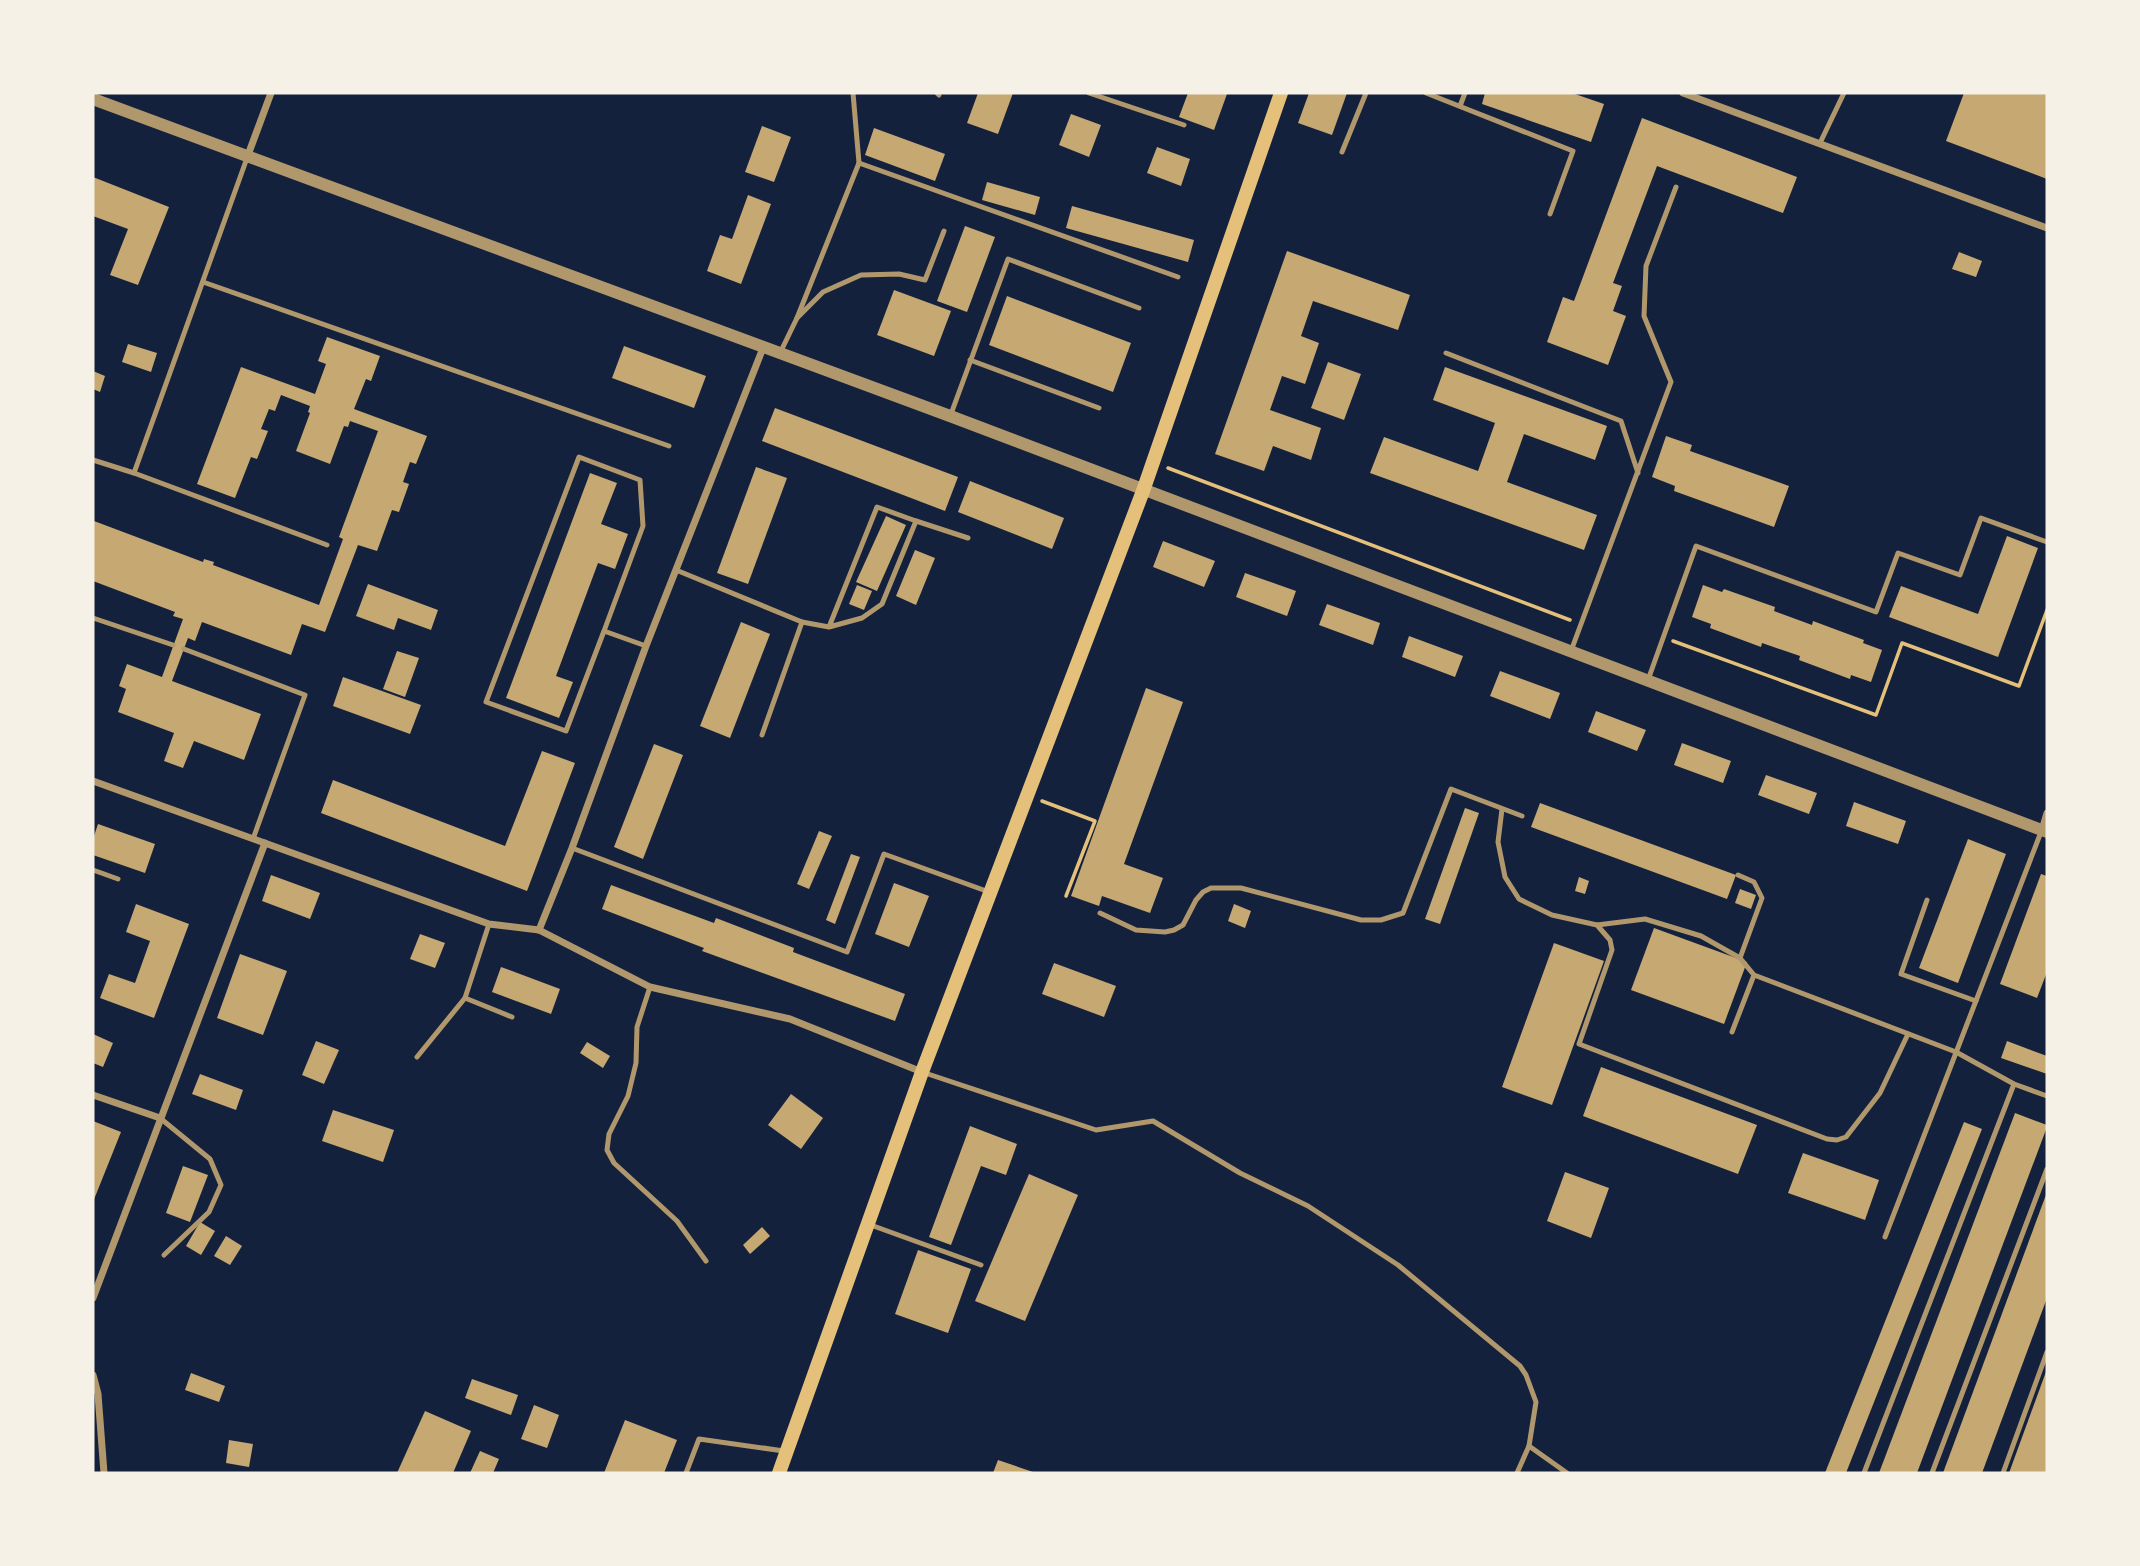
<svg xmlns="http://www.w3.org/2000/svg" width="2140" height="1566" font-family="Lato,sans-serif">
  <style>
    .building { fill: #c6a872 }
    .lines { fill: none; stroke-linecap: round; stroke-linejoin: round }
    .path { stroke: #e5c07b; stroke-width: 3.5 }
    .service { stroke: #b1986c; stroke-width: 5 }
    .minor { stroke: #b1986c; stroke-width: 7 }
    .tertiary { stroke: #b1986c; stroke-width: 12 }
    .secondary { stroke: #e5c07b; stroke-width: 14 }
  </style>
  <rect width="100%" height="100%" fill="#14213d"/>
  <g class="building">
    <path d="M978 93H1013L998 134 967 123Z"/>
    <path d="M1188 93 1227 94 1214 130 1179 117Z"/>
    <path d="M1309 93H1347L1332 135 1298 123Z"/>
    <path d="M1485 93H1572L1604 104 1591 142 1482 104Z"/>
    <path d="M1964 93H2047V179L1946 141Z"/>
    <path d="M1071 114 1101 125 1089 157 1059 145Z"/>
    <path d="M1642 118 1797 177 1783 213 1657 166 1613 283 1622 286 1613 311 1626 316 1608 365 1547 342 1563 297 1574 301Z"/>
    <path d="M762 126 791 137 774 182 745 172Z"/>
    <path d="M874 128 945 154 935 181 865 155Z"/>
    <path d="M1157 147 1190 159 1181 186 1147 173Z"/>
    <path d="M93 177 169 207 138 285 110 275 128 229 93 216Z"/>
    <path d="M987 182 1040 197 1035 215 982 200Z"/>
    <path d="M748 195 771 204 741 284 707 271 720 235 732 239Z"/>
    <path d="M1072 206 1194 240 1188 262 1066 228Z"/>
    <path d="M965 226 995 237 967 312 937 301Z"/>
    <path d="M1287 251 1410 295 1398 330 1313 301 1301 336 1319 343 1305 384 1282 376 1270 410 1321 428 1311 460 1273 446 1264 471 1215 454Z"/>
    <path d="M1959 252 1982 261 1976 277 1952 269Z"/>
    <path d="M894 290 951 311 934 356 877 335Z"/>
    <path d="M1007 296 1131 343 1113 392 989 345Z"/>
    <path d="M327 337 380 356 371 381 366 379 354 409 427 436 416 464 410 462 403 482 409 484 399 512 392 510 377 551 358 545 325 632 302 624 291 655 202 622 195 641 188 638 172 681 261 714 244 760 194 741 183 768 164 761 174 733 118 712 126 689 119 686 127 664 162 677 183 619 173 616 175 612 93 581V524L94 521 203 562 204 559 214 562 213 565 319 605 343 539 339 537 378 431 350 421 348 427 344 426 330 464 296 451 310 413 308 412 310 406 281 395 275 411 269 409 261 429 268 431 257 459 251 457 235 498 197 484 241 367 315 394 326 364 318 361Z"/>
    <path d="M128 344 157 353 151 372 122 362Z"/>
    <path d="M624 346 706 376 694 408 612 378Z"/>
    <path d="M1328 362 1361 374 1344 420 1311 408Z"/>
    <path d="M1445 367 1607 426 1595 460 1524 434 1507 482 1597 515 1584 550 1370 473 1384 437 1478 471 1495 423 1433 400Z"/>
    <path d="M93 371 105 376 100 392 93 389Z"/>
    <path d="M775 408 958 477 945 511 762 441Z"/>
    <path d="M1666 436 1692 445 1690 451 1789 486 1774 527 1674 491 1675 486 1652 477Z"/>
    <path d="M756 467 787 478 748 584 717 573Z"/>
    <path d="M590 473 617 483 601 524 628 534 615 569 598 563 556 676 573 682 559 718 506 698Z"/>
    <path d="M970 481 1064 518 1052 549 958 512Z"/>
    <path d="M886 516 906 525 877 591 856 582Z"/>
    <path d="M2007 536 2038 548 1998 657 1889 617 1901 586 1978 614Z"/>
    <path d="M1163 541 1215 561 1204 587 1153 567Z"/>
    <path d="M915 550 935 558 916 605 896 596Z"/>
    <path d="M1245 573 1296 591 1287 616 1236 597Z"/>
    <path d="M368 584 438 610 431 630 398 618 394 630 356 616Z"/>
    <path d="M857 585 872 591 864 610 849 604Z"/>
    <path d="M1703 585 1722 592 1724 589 1775 607 1774 611 1812 625 1813 621 1864 640 1863 643 1882 650 1871 682 1851 675 1850 679 1799 660 1800 656 1762 643 1761 647 1710 628 1711 624 1692 617Z"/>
    <path d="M1327 604 1380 623 1373 645 1319 625Z"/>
    <path d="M741 622 770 634 730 738 700 726Z"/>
    <path d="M1409 636 1463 656 1455 677 1402 657Z"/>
    <path d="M397 651 419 658 405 697 383 689Z"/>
    <path d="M1500 671 1560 693 1550 719 1490 696Z"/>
    <path d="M343 677 421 705 410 734 333 706Z"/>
    <path d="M1146 688 1183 702 1124 864 1163 878 1150 913 1102 896 1099 906 1071 896Z"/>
    <path d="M1596 711 1646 730 1637 751 1588 732Z"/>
    <path d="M1682 743 1731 761 1723 783 1674 765Z"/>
    <path d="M654 744 683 755 643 859 614 847Z"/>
    <path d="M542 751 575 763 527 891 321 813 333 780 505 846Z"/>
    <path d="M1766 775 1817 793 1809 814 1758 795Z"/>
    <path d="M1854 802 1906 821 1898 844 1846 826Z"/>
    <path d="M1540 803 1736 875 1727 899 1531 827Z"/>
    <path d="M1465 808 1479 813 1440 924 1425 919Z"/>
    <path d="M98 824 155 844 145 873 93 855V839Z"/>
    <path d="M819 831 832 836 809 889 797 884Z"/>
    <path d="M1968 839 2006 854 1958 983 1919 968Z"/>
    <path d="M851 854 860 857 835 924 826 920Z"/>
    <path d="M2041 874 2047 876V972L2037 998 2000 984Z"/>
    <path d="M271 875 320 893 310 919 262 901Z"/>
    <path d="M1579 877 1589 881 1585 894 1575 891Z"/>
    <path d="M894 883 929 896 909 947 875 934Z"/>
    <path d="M611 885 714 923 716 918 794 948 793 952 905 994 895 1021 702 951 704 948 602 909Z"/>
    <path d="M1740 889 1756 895 1751 909 1735 903Z"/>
    <path d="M136 904 189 924 154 1018 100 998 109 974 135 983 150 941 126 932Z"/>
    <path d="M1234 904 1251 911 1245 928 1228 921Z"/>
    <path d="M1654 928 1747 962 1724 1024 1631 990Z"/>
    <path d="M420 934 445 943 435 968 410 959Z"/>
    <path d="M1554 943 1604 961 1552 1105 1502 1087Z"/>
    <path d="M240 954 287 971 263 1035 217 1018Z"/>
    <path d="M1054 963 1116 986 1104 1017 1042 994Z"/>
    <path d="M501 967 560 989 551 1014 492 992Z"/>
    <path d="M93 1034 113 1043 103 1067 93 1063Z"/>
    <path d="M316 1041 339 1050 324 1084 302 1075Z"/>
    <path d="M2007 1041 2047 1056V1074L2001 1058Z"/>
    <path d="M587 1042 610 1056 603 1068 580 1053Z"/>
    <path d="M1601 1067 1757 1125 1738 1174 1583 1116Z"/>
    <path d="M200 1074 243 1090 236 1110 192 1094Z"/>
    <path d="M791 1094 823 1118 801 1149 768 1125Z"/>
    <path d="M333 1110 394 1130 383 1162 322 1141Z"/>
    <path d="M2015 1113 2047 1125V1127L1917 1473H1879Z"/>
    <path d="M93 1121 121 1132 93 1202Z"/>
    <path d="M1964 1122 1982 1129 1846 1473H1825Z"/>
    <path d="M970 1126 1017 1144 1006 1175 981 1166 951 1245 929 1237Z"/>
    <path d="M1803 1153 1879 1180 1865 1220 1788 1193Z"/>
    <path d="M183 1166 208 1175 190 1222 166 1213Z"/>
    <path d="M1565 1172 1609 1188 1591 1238 1547 1221Z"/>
    <path d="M1029 1174 1078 1195 1025 1321 975 1301Z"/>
    <path d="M2047 1192V1298L1982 1473H1943Z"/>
    <path d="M200 1222 215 1231 201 1255 186 1246Z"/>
    <path d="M762 1227 770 1236 750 1254 743 1245Z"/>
    <path d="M226 1236 242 1246 230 1265 214 1256Z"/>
    <path d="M918 1250 971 1269 948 1333 895 1314Z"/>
    <path d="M2047 1369V1473H2009Z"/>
    <path d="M191 1373 225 1386 219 1402 185 1390Z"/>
    <path d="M472 1379 518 1395 511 1415 465 1398Z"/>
    <path d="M534 1405 559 1415 547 1448 521 1439Z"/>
    <path d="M425 1411 471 1431 453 1473H397Z"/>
    <path d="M625 1420 677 1440 664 1473H604Z"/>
    <path d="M229 1440 253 1444 249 1467 226 1463Z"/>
    <path d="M480 1451 499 1459 493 1473H470Z"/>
    <path d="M998 1460 1036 1473H993Z"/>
  </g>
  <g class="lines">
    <g class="path">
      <path d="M1168 468 1570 620"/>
      <path d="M1673 641 1876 715 1902 643 2019 686 2047 610"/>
      <path d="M1042 801 1095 821 1066 896"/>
    </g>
    <g class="service">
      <path d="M937 93 939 95"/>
      <path d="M1089 93 1184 125"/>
      <path d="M1426 93 1573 151 1550 214"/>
      <path d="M1460 106 1465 93"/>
      <path d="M1820 143 1844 93"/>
      <path d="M1342 152 1366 93"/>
      <path d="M859 163 1178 277"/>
      <path d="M203 282 669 446"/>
      <path d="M797 318 859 163 853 93"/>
      <path d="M780 353 797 318 823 292 861 275 899 274 925 280 944 231"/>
      <path d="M1446 353 1621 421 1638 473"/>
      <path d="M970 360 1099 408"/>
      <path d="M951 414 1008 259 1139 308"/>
      <path d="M93 460 134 473 247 158"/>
      <path d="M134 473 327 545"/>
      <path d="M916 521 968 538"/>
      <path d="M676 570 802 622 829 627 862 618 882 604 916 521 877 507 829 627"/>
      <path d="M93 618 173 645"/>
      <path d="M604 631 566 731 486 702 579 457 640 480 643 526 604 631 646 646"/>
      <path d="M184 649 305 695 253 839"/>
      <path d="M1571 651 1671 382 1644 316 1646 266 1676 187"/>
      <path d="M1648 680 1696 546 1876 612 1898 553 1960 575 1981 518 2047 542"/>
      <path d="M762 735 802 622"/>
      <path d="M1502 809 1498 842 1505 877 1519 899 1552 915 1597 925 1610 940 1612 950 1579 1044 1827 1139 1837 1140 1846 1137 1880 1093 1908 1034"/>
      <path d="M572 848 847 952 884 854 989 892"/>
      <path d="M93 870 118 879"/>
      <path d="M1738 875 1754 882 1762 898 1740 958"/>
      <path d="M1927 900 1901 974 1976 1001"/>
      <path d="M1100 913 1136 930 1165 932 1174 930 1183 925 1196 900 1203 892 1211 888H1241L1361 920H1381L1403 913 1451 789 1522 816"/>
      <path d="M1597 925 1645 919 1701 936 1740 958 1754 975 1956 1052 2014 1084 2047 1096"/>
      <path d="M650 987 637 1027 636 1063 628 1096 609 1134 607 1150 614 1163 677 1221 706 1261"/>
      <path d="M465 998 512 1017"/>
      <path d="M1732 1032 1754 975"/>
      <path d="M417 1057 465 998 489 924"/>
      <path d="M925 1073 1096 1130 1153 1121 1240 1173 1308 1206 1398 1265 1520 1366 1526 1375 1536 1402 1529 1446 1517 1473"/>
      <path d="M160 1118 210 1159 221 1185 209 1212 164 1255"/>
      <path d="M868 1224 981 1265"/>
      <path d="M1885 1237 2041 832"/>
      <path d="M1529 1446 1567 1473"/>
      <path d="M686 1473 699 1439 784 1451"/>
      <path d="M1864 1473 2014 1084"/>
      <path d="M1932 1473 2047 1169"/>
      <path d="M2003 1473 2047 1352"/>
    </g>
    <g class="minor">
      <path d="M1683 93 2047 228"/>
      <path d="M248 155 271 93"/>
      <path d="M93 781 489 924 539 930 650 987 790 1019 922 1072"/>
      <path d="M2042 830 2047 813"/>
      <path d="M539 930 572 848 646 646 763 348"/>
      <path d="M93 1095 160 1118"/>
      <path d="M93 1298 265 843"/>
      <path d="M93 1375 98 1394 104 1473"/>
    </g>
    <path class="tertiary" d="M93 99 950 416 2047 832"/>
    <path class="secondary" d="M779 1473 922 1072 1143 491 1281 93"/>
  </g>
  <rect width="2140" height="1566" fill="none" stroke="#f6f1e7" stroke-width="189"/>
</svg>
